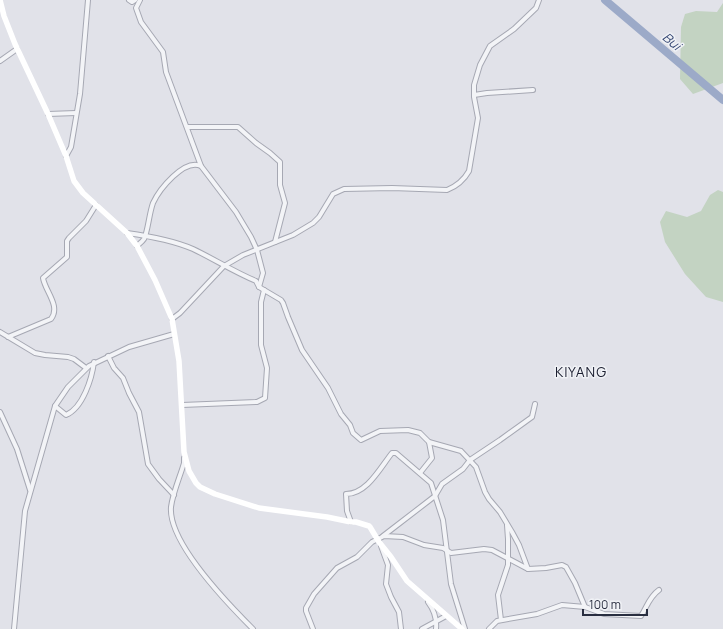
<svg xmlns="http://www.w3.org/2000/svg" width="723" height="629" font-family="Manrope,sans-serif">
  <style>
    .green { fill: #c3d3c2 }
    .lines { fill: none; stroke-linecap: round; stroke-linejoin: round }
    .river { stroke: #9caac8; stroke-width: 8 }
    .minor-casing { stroke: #a6a8b3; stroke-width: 6 }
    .minor { stroke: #f3f4f7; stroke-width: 4 }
    .secondary { stroke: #fff; stroke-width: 5.5 }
    .labels { text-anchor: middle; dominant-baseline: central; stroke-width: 3; stroke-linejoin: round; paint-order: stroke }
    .water-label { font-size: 13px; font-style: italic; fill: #354673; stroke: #f0f2f6 }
    .quarter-label { font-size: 14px; letter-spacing: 1px; fill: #1c1f31; stroke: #f0f2f6 }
  </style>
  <rect width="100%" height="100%" fill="#e1e2e9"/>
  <g class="green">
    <path d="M723 3V83L693 94 680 79 681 27 685 14 696 11 717 12Z"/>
    <path d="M718 190 723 192V302L706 297 685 274 665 242 660 222 666 211 687 217 701 211 710 195Z"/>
  </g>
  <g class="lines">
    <path class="river" d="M605 0 723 100"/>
    <defs>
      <g id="minor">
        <path d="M129 0 132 2 135 0"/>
        <path d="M140 0 136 8 141 22 163 52 166 72 201 166 236 212 251 237 257 250 263 273 259 287"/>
        <path d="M0 61 17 49"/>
        <path d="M474 95 487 93 533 90"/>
        <path d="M48 114 76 113"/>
        <path d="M187 127H238L256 143 270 153 280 162V185L285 203 275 242"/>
        <path d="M66 156 71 147 80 94 88 0"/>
        <path d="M127 233C149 236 172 240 193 249 214 259 234 272 256 281L259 287 281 300 283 303 288 317 302 350 328 388 341 414 350 425 353 433 361 440 380 431 408 430 420 433 429 442 461 451 476 467 485 492 489 499 500 512 512 532 519 545 528 569"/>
        <path d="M137 246C139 244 142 242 144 239 148 231 149 214 153 203 159 190 184 158 201 166"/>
        <path d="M172 319 180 313 224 266 243 255 293 235 313 223 319 217 333 194 344 189 392 188 447 190C457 186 464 180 469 171L478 118 474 97V85L480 65 490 46 514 29 536 8 539 0"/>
        <path d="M0 332 35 353 45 355 68 357 74 359 86 368"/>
        <path d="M8 337 51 319C61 306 45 291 43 278L67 257V241L69 238 86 221 96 205"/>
        <path d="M108 356 114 368 123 378 129 393 139 412 148 464 159 479 174 495"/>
        <path d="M182 405 257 402 265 398 267 368 261 345V302L264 290"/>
        <path d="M55 406 66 415C83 408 92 378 94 362"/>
        <path d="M0 412 17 449 30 490"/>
        <path d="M184 458V463C180 477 173 492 171 507 168 542 229 605 253 629"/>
        <path d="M420 473 432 458 429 442"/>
        <path d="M351 522 347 511 346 494C367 494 380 468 392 453H396L431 483 443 520 451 584 465 629"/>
        <path d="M383 536 435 496 442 484 463 469 470 460 500 440 532 417 535 404"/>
        <path d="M381 546 388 565 386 584 391 597 399 612 401 629"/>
        <path d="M428 602C434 610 437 619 436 629"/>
        <path d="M501 620 498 595 508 565V539L507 525"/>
        <path d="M14 629 25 511 55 406 68 387 89 366 129 347 174 334"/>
        <path d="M313 629 306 611V608L314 594 337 568 357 557 372 542 384 536 403 537 424 545 443 548 451 553 484 549 492 550 528 569 546 568 562 565 566 567 575 583 585 607"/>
        <path d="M422 629 446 616"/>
        <path d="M489 629 497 621 537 614 562 605 585 607 604 614 641 616C647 607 649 597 659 590"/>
      </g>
    </defs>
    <use href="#minor" class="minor-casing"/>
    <use href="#minor" class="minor"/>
    <path class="secondary" d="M0 0 4 16 15 44 48 114 66 156 74 181 83 193 127 233 137 246 155 280 172 319 179 361 184 452 189 471 196 483 200 487 215 494 259 508 327 517 351 522H356L369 526 370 527 379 542 391 557 407 581 462 629"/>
  </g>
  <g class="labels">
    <g class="water-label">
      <text transform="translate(672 41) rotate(40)">Bui</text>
    </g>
    <g class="quarter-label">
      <text x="581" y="371">KIYANG</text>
    </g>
  </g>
  <path d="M583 609v6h64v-6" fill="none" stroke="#292e40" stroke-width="2"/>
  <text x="589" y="609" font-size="12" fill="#292e40" stroke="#f0f2f6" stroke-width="3" paint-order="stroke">100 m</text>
</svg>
